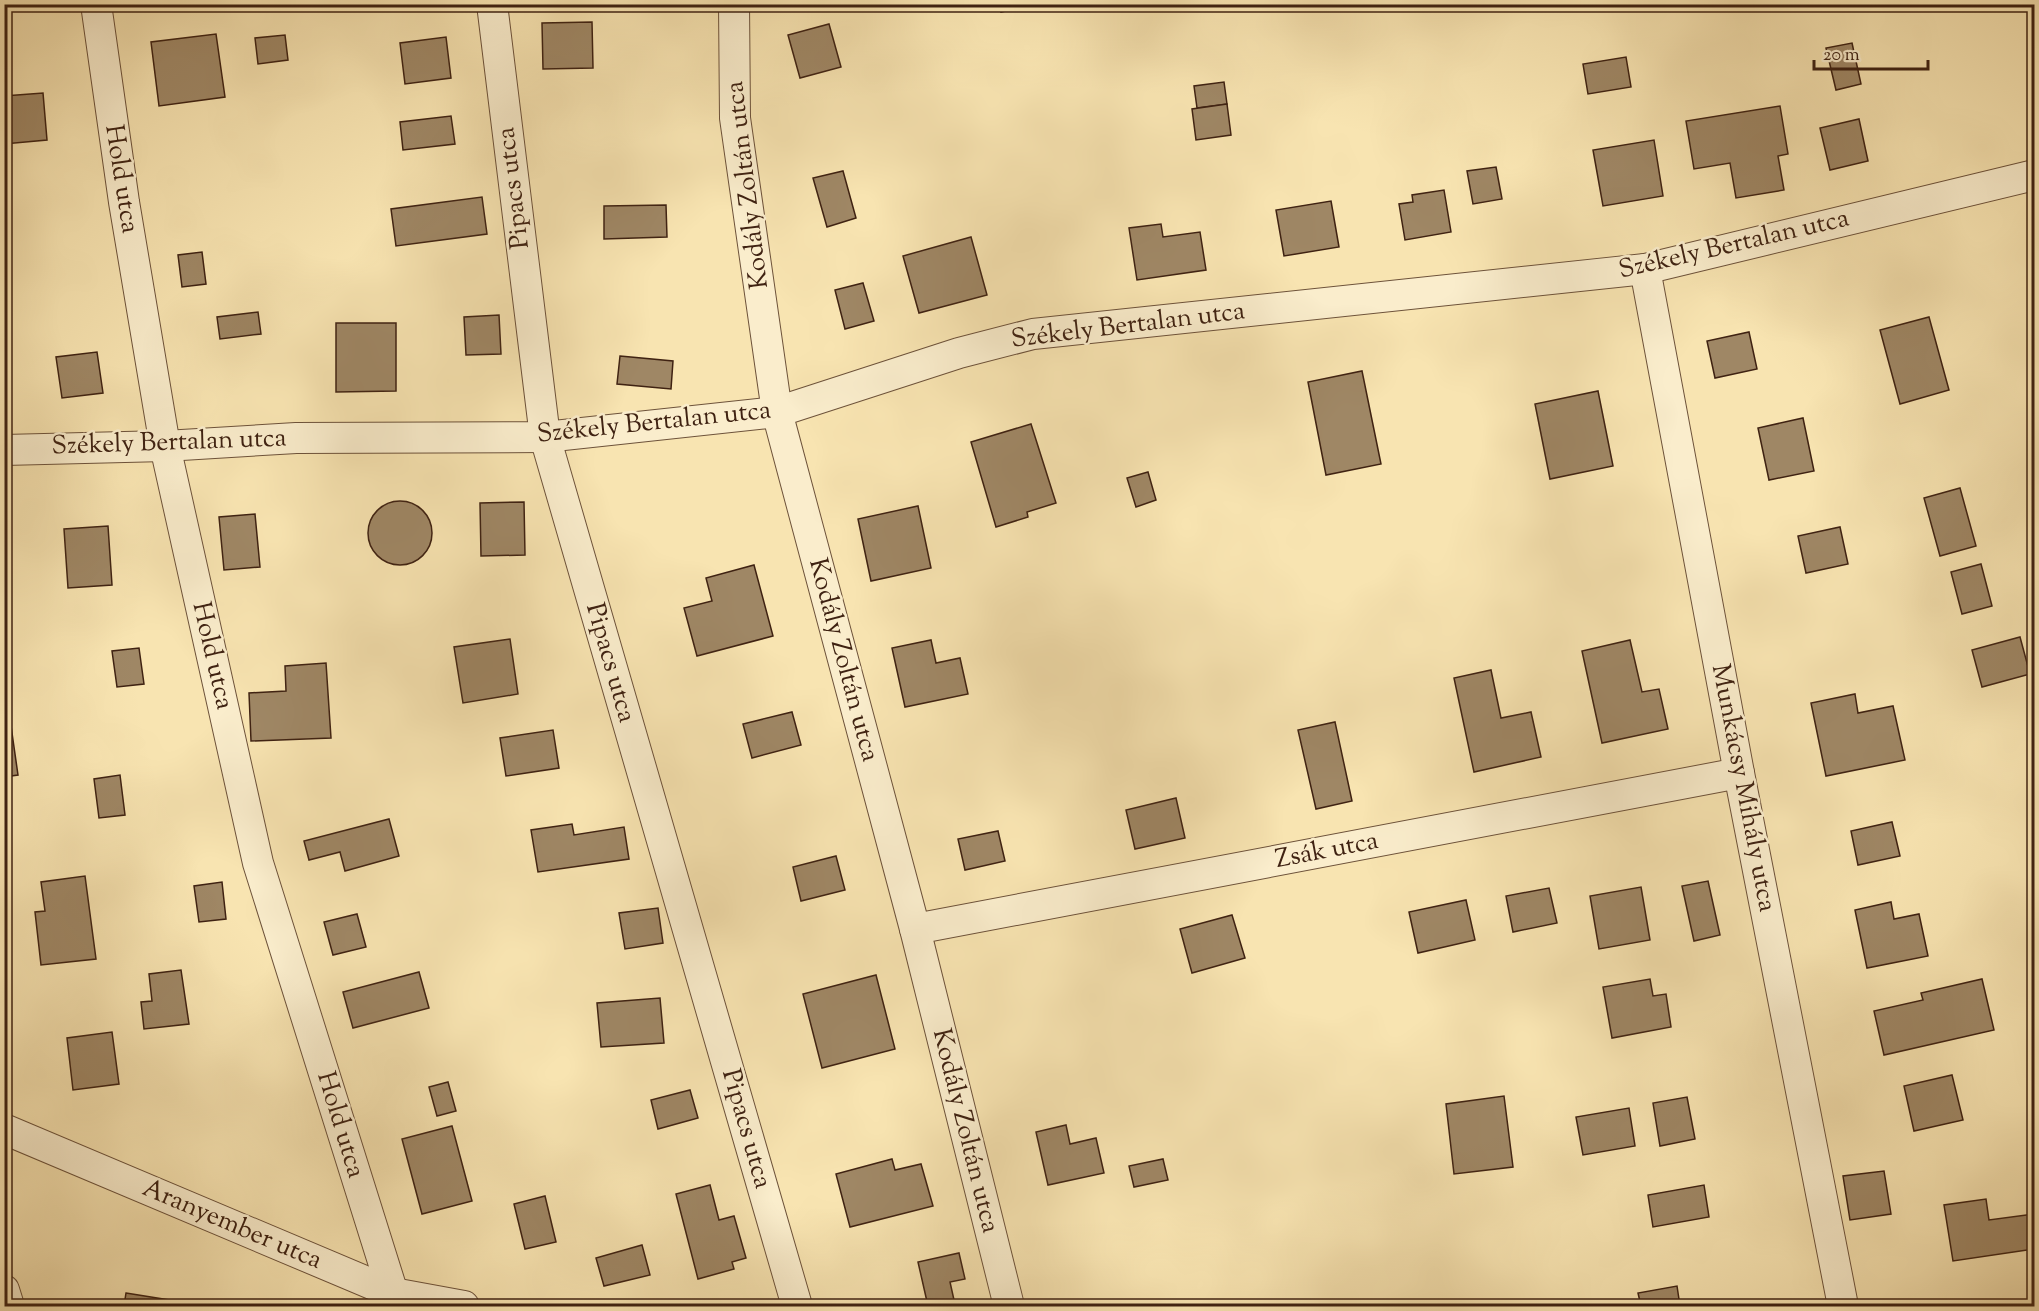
<svg xmlns="http://www.w3.org/2000/svg" width="2039" height="1311" font-family="'Sorts Mill Goudy',serif">
  <style>
    .building { fill: #9f8765; stroke: #3f2212; stroke-width: 1.5 }
    .lines { fill: none; stroke-linecap: round; stroke-linejoin: round }
    .street-casing { stroke: #6d523a; stroke-width: 32 }
    .street { stroke: #faedcc; stroke-width: 30 }
    .labels { text-anchor: middle; dominant-baseline: central; stroke-width: 5; stroke-linejoin: round; paint-order: stroke }
    .street-label { font-size: 26px; fill: #3f2212; stroke: #faedcc }
  </style>
  <rect width="100%" height="100%" fill="#f8e4b1"/>
  <filter id="stains"><feTurbulence type="fractalNoise" baseFrequency=".00333" numOctaves="4"/><feColorMatrix values="0 0 0 0 .2 0 0 0 0 .09 0 0 0 0 .02 0 0 0 .5 -.17"/></filter>
  <radialGradient id="worn" r=".72"><stop offset=".6" stop-color="#630" stop-opacity="0"/><stop offset="1" stop-color="#630" stop-opacity=".3"/></radialGradient>
  <g class="building">
    <path d="M4 4H34V6L4 9Z"/>
    <path d="M390 4H436V5L390 11Z"/>
    <path d="M999 4H1037L1001 12Z"/>
    <path d="M592 22 593 68 543 69 542 23Z"/>
    <path d="M829 24 841 67 800 78 788 35Z"/>
    <path d="M216 34 225 97 159 106 151 42Z"/>
    <path d="M285 35 288 60 258 64 255 38Z"/>
    <path d="M446 37 451 78 405 84 400 43Z"/>
    <path d="M1852 43 1861 84 1836 90 1826 48Z"/>
    <path d="M1626 57 1631 87 1588 94 1583 64Z"/>
    <path d="M1224 82 1227 104 1197 108 1194 86Z"/>
    <path d="M43 93 47 140 4 144V96Z"/>
    <path d="M1227 104 1231 135 1196 140 1192 109Z"/>
    <path d="M1780 106 1788 154 1778 156 1784 190 1736 198 1730 163 1694 169 1686 121Z"/>
    <path d="M451 116 455 144 403 150 400 122Z"/>
    <path d="M1859 119 1868 161 1830 170 1820 128Z"/>
    <path d="M1654 140 1663 196 1603 206 1593 150Z"/>
    <path d="M1496 167 1502 199 1473 204 1467 171Z"/>
    <path d="M843 171 856 218 827 227 813 178Z"/>
    <path d="M1444 190 1451 232 1405 240 1399 204 1413 202 1412 195Z"/>
    <path d="M482 197 487 234 396 246 391 209Z"/>
    <path d="M1331 201 1339 247 1284 256 1276 210Z"/>
    <path d="M666 205 667 237 604 239V206Z"/>
    <path d="M1161 224 1163 237 1200 232 1206 270 1137 280 1129 228Z"/>
    <path d="M971 237 987 295 919 313 903 256Z"/>
    <path d="M202 252 206 284 182 287 178 255Z"/>
    <path d="M863 283 874 321 845 329 835 290Z"/>
    <path d="M258 312 261 334 220 339 217 317Z"/>
    <path d="M499 315 501 354 466 355 464 317Z"/>
    <path d="M1929 317 1949 390 1900 404 1880 330Z"/>
    <path d="M336 323H396V391L336 392Z"/>
    <path d="M1749 332 1757 369 1715 378 1707 341Z"/>
    <path d="M97 352 103 393 62 398 56 357Z"/>
    <path d="M620 356 673 361 671 389 617 384Z"/>
    <path d="M1362 371 1381 464 1326 475 1308 382Z"/>
    <path d="M1598 391 1613 466 1550 479 1535 404Z"/>
    <path d="M1803 418 1814 471 1769 480 1758 428Z"/>
    <path d="M1031 424 1056 503 1027 512 1028 517 996 527 971 442Z"/>
    <path d="M1148 472 1156 500 1136 507 1127 478Z"/>
    <path d="M1960 488 1976 546 1940 556 1924 498Z"/>
    <circle cx="400" cy="533" r="32"/>
    <path d="M524 502 525 555 481 556 480 503Z"/>
    <path d="M918 506 931 568 871 581 858 519Z"/>
    <path d="M255 514 260 567 224 570 219 517Z"/>
    <path d="M108 526 112 585 68 588 64 529Z"/>
    <path d="M1840 527 1848 564 1806 573 1798 536Z"/>
    <path d="M1981 564 1992 606 1962 614 1951 572Z"/>
    <path d="M754 565 773 636 697 656 684 608 712 601 706 578Z"/>
    <path d="M2020 637 2030 674 1982 687 1972 650Z"/>
    <path d="M510 639 518 694 463 703 454 647Z"/>
    <path d="M931 640 936 663 960 658 968 694 905 707 892 648Z"/>
    <path d="M1630 640 1642 692 1659 689 1668 729 1602 743 1582 651Z"/>
    <path d="M139 648 144 684 117 687 112 651Z"/>
    <path d="M326 663 331 738 251 741 249 693 286 691 285 666Z"/>
    <path d="M1491 670 1501 718 1531 712 1541 757 1474 772 1454 678Z"/>
    <path d="M1855 694 1858 713 1893 706 1905 760 1826 776 1811 703Z"/>
    <path d="M792 712 801 745 752 758 743 724Z"/>
    <path d="M1335 722 1352 801 1316 809 1298 730Z"/>
    <path d="M11 726 18 775 4 777V727Z"/>
    <path d="M553 730 559 768 506 776 500 738Z"/>
    <path d="M120 775 125 815 99 818 94 779Z"/>
    <path d="M1176 798 1185 838 1135 849 1126 810Z"/>
    <path d="M389 819 399 856 345 871 340 852 309 860 304 841Z"/>
    <path d="M1892 822 1900 856 1858 865 1851 831Z"/>
    <path d="M572 824 574 835 624 827 629 859 538 872 531 830Z"/>
    <path d="M998 831 1005 861 965 870 958 839Z"/>
    <path d="M836 856 845 890 801 901 793 867Z"/>
    <path d="M85 876 96 959 41 965 35 912 45 911 41 882Z"/>
    <path d="M1708 881 1720 935 1694 941 1682 886Z"/>
    <path d="M222 882 226 919 199 922 194 886Z"/>
    <path d="M1641 887 1650 940 1599 949 1590 896Z"/>
    <path d="M1549 888 1557 923 1513 932 1506 896Z"/>
    <path d="M1466 900 1475 940 1418 953 1409 912Z"/>
    <path d="M1891 902 1894 919 1919 914 1928 956 1867 968 1855 910Z"/>
    <path d="M658 908 663 943 625 949 619 913Z"/>
    <path d="M357 914 366 947 333 955 324 922Z"/>
    <path d="M1232 915 1245 958 1192 973 1180 929Z"/>
    <path d="M181 970 189 1024 144 1029 141 1002 152 1001 149 974Z"/>
    <path d="M419 972 429 1008 353 1028 343 992Z"/>
    <path d="M876 975 895 1049 822 1068 803 994Z"/>
    <path d="M1650 979 1653 996 1666 994 1671 1027 1612 1038 1603 987Z"/>
    <path d="M1982 979 1994 1030 1884 1055 1874 1011 1923 1000 1921 993Z"/>
    <path d="M660 998 664 1043 601 1047 597 1003Z"/>
    <path d="M112 1032 119 1084 73 1090 67 1038Z"/>
    <path d="M1952 1075 1963 1120 1914 1131 1904 1086Z"/>
    <path d="M448 1082 456 1111 437 1116 429 1087Z"/>
    <path d="M690 1090 698 1118 658 1129 651 1100Z"/>
    <path d="M1504 1096 1513 1167 1454 1174 1446 1104Z"/>
    <path d="M1687 1097 1695 1139 1660 1146 1653 1103Z"/>
    <path d="M1629 1108 1635 1146 1583 1155 1576 1117Z"/>
    <path d="M1066 1125 1070 1144 1096 1138 1104 1173 1048 1185 1036 1132Z"/>
    <path d="M452 1126 472 1201 422 1214 402 1139Z"/>
    <path d="M892 1159 895 1170 921 1164 933 1206 850 1227 836 1174Z"/>
    <path d="M1163 1159 1168 1180 1134 1187 1129 1166Z"/>
    <path d="M1884 1171 1891 1214 1850 1220 1843 1176Z"/>
    <path d="M710 1185 719 1220 734 1216 746 1258 732 1262 734 1269 698 1279 676 1194Z"/>
    <path d="M1704 1185 1709 1217 1653 1227 1648 1195Z"/>
    <path d="M545 1196 556 1242 525 1249 514 1204Z"/>
    <path d="M1986 1199 1989 1220 2034 1214V1249L1953 1261 1944 1205Z"/>
    <path d="M642 1245 650 1275 604 1286 596 1258Z"/>
    <path d="M959 1253 965 1279 950 1282 954 1300 928 1306 918 1262Z"/>
    <path d="M1677 1286 1680 1306H1641L1638 1293Z"/>
    <path d="M126 1293 207 1306H124Z"/>
  </g>
  <g class="lines">
    <defs>
      <g id="street">
        <path d="M96 4 124 202 165 446 258 863 397 1306"/>
        <path d="M492 4 545 437 797 1306"/>
        <path d="M734 4 735 118 777 412 915 929 1009 1306"/>
        <path d="M1645 269 1739 773 1843 1306"/>
        <path d="M4 450 165 446 296 438 545 437 777 412 959 353 1033 334 1645 269 2034 175"/>
        <path d="M915 929 1739 773"/>
        <path d="M4 1129 393 1293 464 1306"/>
        <path d="M4 1290 9 1306"/>
      </g>
    </defs>
    <use href="#street" class="street-casing"/>
    <use href="#street" class="street"/>
  </g>
  <g class="labels">
    <g class="street-label">
      <text transform="translate(121 179) rotate(81)">Hold utca</text>
      <text transform="translate(748 185) rotate(-97)">Kodály Zoltán utca</text>
      <text transform="translate(514 188) rotate(-97)">Pipacs utca</text>
      <text transform="translate(1734 245) rotate(-13)">Székely Bertalan utca</text>
      <text transform="translate(1128 326) rotate(-7)">Székely Bertalan utca</text>
      <text transform="translate(654 423) rotate(-6)">Székely Bertalan utca</text>
      <text transform="translate(169 443) rotate(-2)">Székely Bertalan utca</text>
      <text transform="translate(212 656) rotate(77)">Hold utca</text>
      <text transform="translate(843 660) rotate(75)">Kodály Zoltán utca</text>
      <text transform="translate(610 663) rotate(74)">Pipacs utca</text>
      <text transform="translate(1743 788) rotate(79)">Munkácsy Mihály utca</text>
      <text transform="translate(1327 851) rotate(-11)">Zsák utca</text>
      <text transform="translate(340 1125) rotate(73)">Hold utca</text>
      <text transform="translate(746 1129) rotate(74)">Pipacs utca</text>
      <text transform="translate(965 1131) rotate(76)">Kodály Zoltán utca</text>
      <text transform="translate(232 1225) rotate(23)">Aranyember utca</text>
    </g>
  </g>
  <rect width="2039" height="1311" fill="none" stroke="#f8e4b1" stroke-width="24"/>
  <rect x="6" y="6" width="2027" height="1299" fill="none" stroke="#3f2212" stroke-width="3"/>
  <rect x="12" y="12" width="2015" height="1287" fill="none" stroke="#3f2212" stroke-width="1.5"/>
  <path d="M1814 60v9h114v-9" fill="none" stroke="#3f2212" stroke-width="3"/>
  <text x="1823" y="60" font-size="18" fill="#3f2212" stroke="#faedcc" stroke-width="4.5" paint-order="stroke">20 m</text>
  <rect width="100%" height="100%" filter="url(#stains)"/>
  <rect width="100%" height="100%" fill="url(#worn)"/>
</svg>
